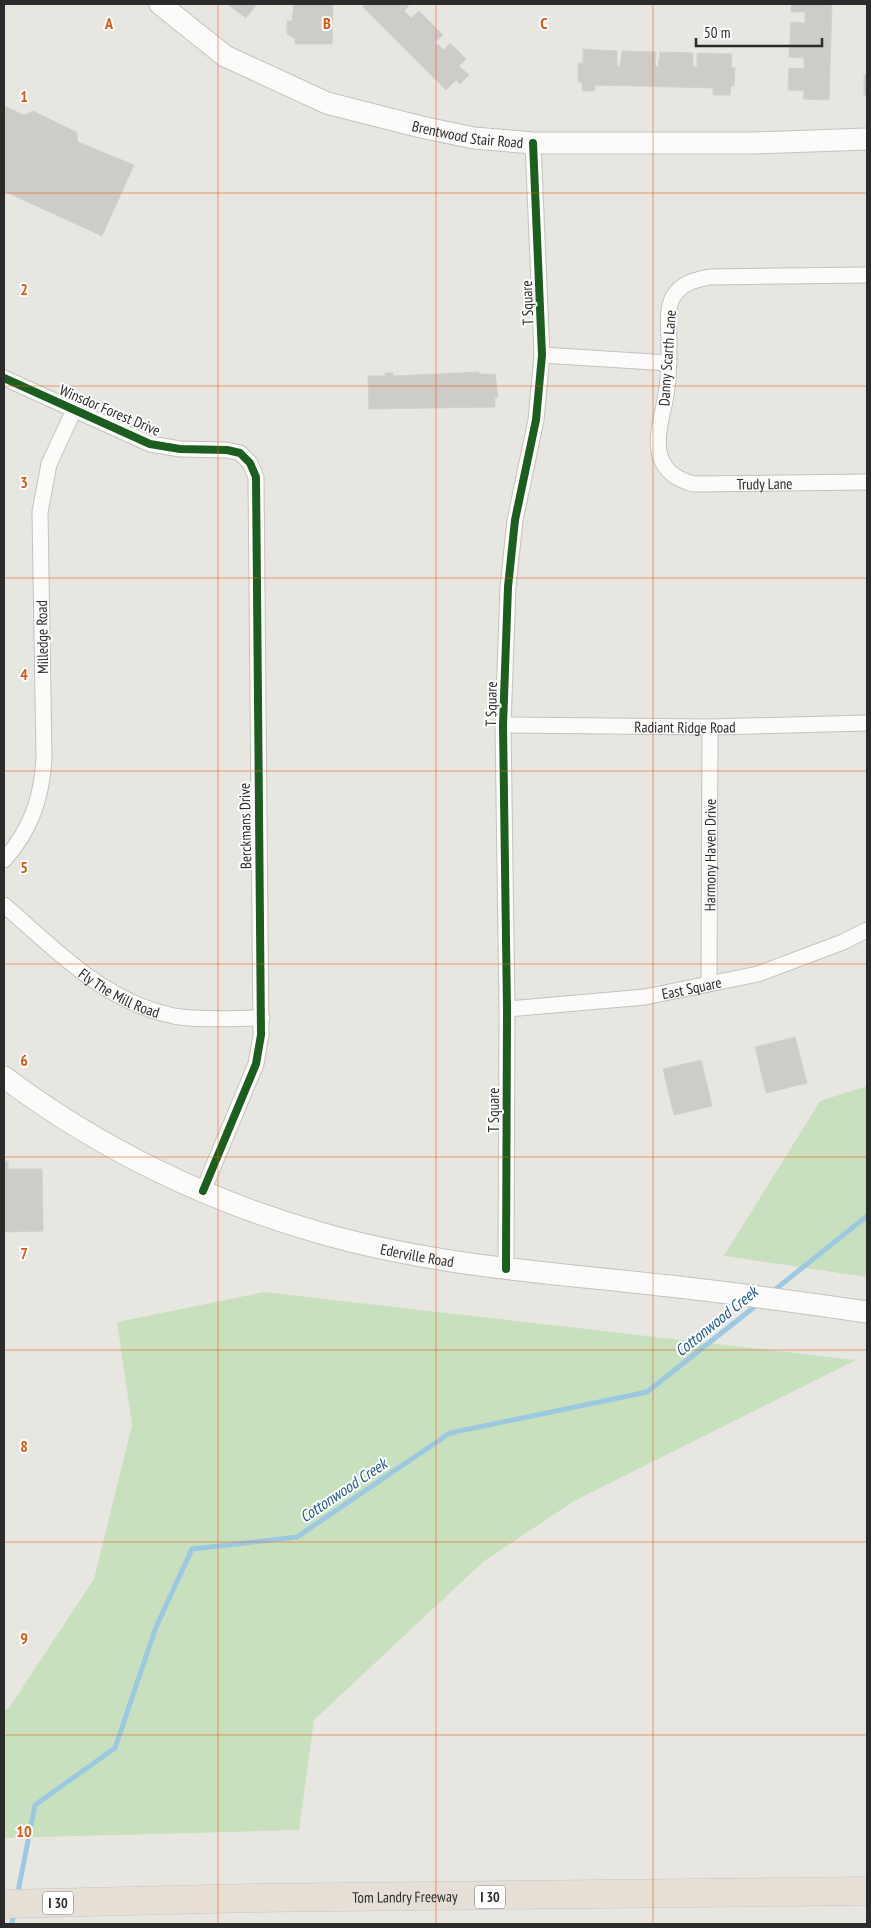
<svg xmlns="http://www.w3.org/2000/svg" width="871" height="1928" font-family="'PT Sans Narrow',sans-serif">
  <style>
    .green { fill: #c9e0be }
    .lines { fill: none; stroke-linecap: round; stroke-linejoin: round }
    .stream { stroke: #9cc9e2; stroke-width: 5 }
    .building { fill: #cdccc8; stroke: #d3d1cd }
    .street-casing { stroke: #c2c2c1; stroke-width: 17 }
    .secondary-casing { stroke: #c2c2c1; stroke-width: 23 }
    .highway-casing { stroke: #c5c4c2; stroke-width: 29 }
    .street { stroke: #fcfbfa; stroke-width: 15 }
    .secondary { stroke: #fcfbfa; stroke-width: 21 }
    .highway { stroke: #e6dfd6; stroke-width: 28 }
    .cycleway-casing { stroke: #fff; stroke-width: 11 }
    .cycleway { stroke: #1b5e20; stroke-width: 8 }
    .grid { fill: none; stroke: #df570e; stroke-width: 1; stroke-opacity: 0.55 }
    .labels { text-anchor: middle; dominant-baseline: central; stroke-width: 4; stroke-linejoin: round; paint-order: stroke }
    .shield { fill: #fff; stroke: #6b6b6b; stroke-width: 1 }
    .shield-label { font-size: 14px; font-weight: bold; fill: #2b2b2b }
    .street-label { font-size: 15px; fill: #2b2b2b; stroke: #fff }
    .water-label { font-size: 16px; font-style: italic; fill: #1b5b8e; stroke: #fff }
    .grid-label { font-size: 16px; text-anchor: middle; font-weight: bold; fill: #df570e; stroke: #fff; stroke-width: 4; stroke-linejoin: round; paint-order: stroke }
  </style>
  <rect width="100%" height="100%" fill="#e8e6e1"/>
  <g class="green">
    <path d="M867 1086V1277L724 1256 820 1101Z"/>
    <path d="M264 1292 856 1360 574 1501 484 1561 314 1720 299 1830 4 1838V1710L9 1708 94 1579 132 1425 117 1322Z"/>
  </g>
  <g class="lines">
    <g class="stream">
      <path d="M772 1292 867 1216"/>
      <path d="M17 1897 35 1805 115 1748 156 1627 192 1549 297 1537 450 1433 647 1392 758 1304"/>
      <path d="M12 1924 14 1912"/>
    </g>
  </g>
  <g class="building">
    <path d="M227 4H257L246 18Z"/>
    <path d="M294 4H333L332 44H295V39L287 34V21H292Z"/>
    <path d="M366 4H410L404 11 411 18 419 11 443 35 435 42 444 50 450 43 466 59 459 66 469 75 460 84 456 80 446 90 363 7Z"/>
    <path d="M791 4H832L829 100 803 99 804 91 788 90 789 68 804 69V58L789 57 791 22 805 23V12H791Z"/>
    <path d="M583 49 617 51V66H620L622 51 656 52 655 66 658 67 660 52 693 53V67H697V53L732 54 731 67 735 68 734 86H731L730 95H713V88L595 85V91H582V82H578V63H583Z"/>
    <rect x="864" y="75" width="3" height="20"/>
    <path d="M4 106 24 115 33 111 76 132 78 142 134 165 102 236 4 191Z"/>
    <path d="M479 372V374H495L498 397H495V407L369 409 368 376H385V373H393V376Z"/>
    <path d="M795 1037 807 1083 766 1093 755 1047Z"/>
    <path d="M701 1060 712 1106 674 1115 663 1069Z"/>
    <path d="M4 1161H8V1169H42L43 1231 4 1232Z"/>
  </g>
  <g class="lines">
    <defs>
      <g id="street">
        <path id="s1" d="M867 275 709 277C695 280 681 283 673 297 666 310 669 327 669 342 669 357 669 373 667 388 665 409 654 435 660 456 666 473 677 479 693 484L867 482"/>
        <path d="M542 355 669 363"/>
        <path d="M4 378 150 444 180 449 227 450 240 453 250 463 256 477 261 1035 256 1064 203 1191"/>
        <path id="s2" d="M503 725 710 727 867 723"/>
        <path d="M4 860C31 830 42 797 44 758L40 512 49 464 74 410"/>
        <path id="s3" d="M4 905C56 950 104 1002 174 1016 203 1021 233 1018 262 1018"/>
        <path id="s4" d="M709 984 710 727"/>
        <path id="s5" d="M507 1009 645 997 758 974 843 942 867 930"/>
        <path d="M506 1269 507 1009 503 725 508 587 515 520 536 420 542 355 533 143"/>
      </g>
      <g id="secondary">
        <path id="s6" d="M160 4 225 56 327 103 421 127 474 138 533 143H753L867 139"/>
        <path id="s7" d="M4 1077C97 1147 205 1200 317 1232 429 1265 544 1272 659 1285 729 1292 798 1302 867 1312"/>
      </g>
      <g id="highway">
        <path id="s8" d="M4 1904 252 1898 867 1891"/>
      </g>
    </defs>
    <use href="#street" class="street-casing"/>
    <use href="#secondary" class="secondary-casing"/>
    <use href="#highway" class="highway-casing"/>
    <use href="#street" class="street"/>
    <use href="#secondary" class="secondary"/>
    <use href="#highway" class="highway"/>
    <defs>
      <g id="cycleway">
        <path d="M4 378 150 444 180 449 227 450 240 453 250 463 256 477 261 1035 256 1064 203 1191"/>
        <path d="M506 1269 507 1009 503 725 508 587 515 520 536 420 542 355 533 143"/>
      </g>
    </defs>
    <use href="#cycleway" class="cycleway-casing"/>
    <use href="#cycleway" class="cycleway"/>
  </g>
  <path class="grid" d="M218 4V1924M436 4V1924M653 4V1924M4 193H867M4 386H867M4 578H867M4 771H867M4 964H867M4 1157H867M4 1350H867M4 1542H867M4 1735H867"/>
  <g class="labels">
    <g class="shield">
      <rect x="475" y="1885.5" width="30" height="23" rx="4"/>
      <rect x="43" y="1891.5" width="30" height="23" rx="4"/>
    </g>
    <g class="shield-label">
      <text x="490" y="1897">I 30</text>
      <text x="58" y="1903">I 30</text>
    </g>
    <g class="street-label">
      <text stroke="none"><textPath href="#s6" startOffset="340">Brentwood Stair Road</textPath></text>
      <text transform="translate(527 303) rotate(-92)">T Square</text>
      <text transform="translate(667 358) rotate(-86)">Danny Scarth Lane</text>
      <text transform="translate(110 410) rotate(23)">Winsdor Forest Drive</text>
      <text stroke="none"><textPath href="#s1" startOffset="478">Trudy Lane</textPath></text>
      <text transform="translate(42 637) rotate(-91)">Milledge Road</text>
      <text transform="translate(491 704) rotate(-89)">T Square</text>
      <text stroke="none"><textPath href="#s2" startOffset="182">Radiant Ridge Road</textPath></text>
      <text transform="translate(245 826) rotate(-91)">Berckmans Drive</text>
      <text stroke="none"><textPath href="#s4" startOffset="129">Harmony Haven Drive</textPath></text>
      <text stroke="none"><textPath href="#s5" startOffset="186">East Square</textPath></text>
      <text stroke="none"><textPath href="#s3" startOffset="146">Fly The Mill Road</textPath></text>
      <text transform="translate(493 1110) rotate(-90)">T Square</text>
      <text stroke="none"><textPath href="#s7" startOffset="454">Ederville Road</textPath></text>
      <text stroke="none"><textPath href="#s8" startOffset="401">Tom Landry Freeway</textPath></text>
    </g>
    <g class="water-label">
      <text transform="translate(716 1321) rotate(-39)">Cottonwood Creek</text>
      <text transform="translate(343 1490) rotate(-34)">Cottonwood Creek</text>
    </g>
  </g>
  <g class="grid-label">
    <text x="109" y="29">A</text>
    <text x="327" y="29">B</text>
    <text x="544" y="29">C</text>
    <text x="24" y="102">1</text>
    <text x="24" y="295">2</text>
    <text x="24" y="488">3</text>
    <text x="24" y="680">4</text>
    <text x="24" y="873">5</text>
    <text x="24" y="1066">6</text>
    <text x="24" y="1259">7</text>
    <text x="24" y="1452">8</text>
    <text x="24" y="1644">9</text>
    <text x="24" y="1837">10</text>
  </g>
  <rect width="871" height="1928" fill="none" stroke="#2b2b2b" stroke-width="10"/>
  <path d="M696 38v8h126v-8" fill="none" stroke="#2b2b2b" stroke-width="2.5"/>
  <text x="704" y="38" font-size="15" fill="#2b2b2b" stroke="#ffffff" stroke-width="4" paint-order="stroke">50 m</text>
</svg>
